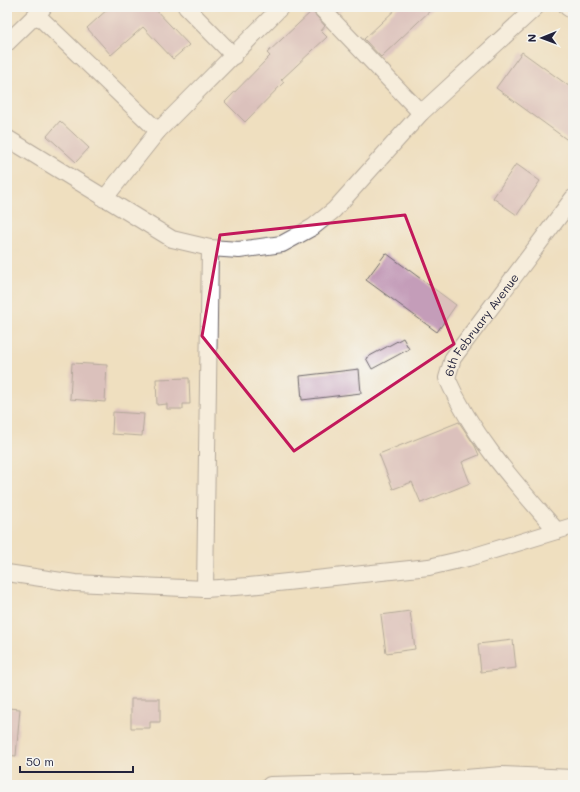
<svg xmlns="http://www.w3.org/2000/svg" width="580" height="792" font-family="Mali,sans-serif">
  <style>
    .building { fill: #c49db9 }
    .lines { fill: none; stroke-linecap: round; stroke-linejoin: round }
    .minor-casing { stroke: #6a6469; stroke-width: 18 }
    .minor { stroke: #fff; stroke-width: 16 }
    .marked { fill: none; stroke: #c2185b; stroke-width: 3; stroke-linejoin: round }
    .labels { text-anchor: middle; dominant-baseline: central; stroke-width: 4; stroke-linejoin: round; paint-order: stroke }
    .street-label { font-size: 12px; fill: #22223b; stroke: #f6f6f2 }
  </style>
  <rect width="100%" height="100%" fill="#f6f6f2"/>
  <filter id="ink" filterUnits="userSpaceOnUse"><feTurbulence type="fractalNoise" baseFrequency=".025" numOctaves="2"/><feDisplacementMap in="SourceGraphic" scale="8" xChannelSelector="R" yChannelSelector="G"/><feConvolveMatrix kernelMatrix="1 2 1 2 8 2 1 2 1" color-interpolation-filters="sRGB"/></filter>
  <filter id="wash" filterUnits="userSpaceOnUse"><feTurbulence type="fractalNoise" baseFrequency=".012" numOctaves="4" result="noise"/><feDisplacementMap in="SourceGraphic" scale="16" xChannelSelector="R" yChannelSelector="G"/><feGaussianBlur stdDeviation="0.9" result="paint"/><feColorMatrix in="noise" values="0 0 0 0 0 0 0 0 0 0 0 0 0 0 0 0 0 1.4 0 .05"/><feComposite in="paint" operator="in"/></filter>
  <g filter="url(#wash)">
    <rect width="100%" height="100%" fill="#efdfbf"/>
    <g id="blocks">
      <g class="building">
        <path d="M110 7H153L189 45 173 59 143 27 111 55 87 28Z"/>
        <path d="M333 7H344L339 13Z"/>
        <path d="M398 7H434L381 57 364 39Z"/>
        <path d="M312 11 325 26 321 31 327 37 281 80 284 82 245 122 225 102 270 56 267 53Z"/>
        <path d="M522 52 573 89V144L496 88Z"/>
        <path d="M60 121 89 148 76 162 47 136Z"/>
        <path d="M516 164 540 181 517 215 493 198Z"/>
        <path d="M386 253 456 305 437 332 366 280Z"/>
        <path d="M403 338 409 349 372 369 366 358Z"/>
        <path d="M72 363 107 365 105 402 70 399Z"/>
        <path d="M359 369 361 393 302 400 300 376Z"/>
        <path d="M189 378 190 404H183V409H167V404L157 405 156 379Z"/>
        <path d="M113 412 144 414 142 436 112 434Z"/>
        <path d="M459 422 475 446 479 455 462 462 470 483 421 503 412 482 393 489 379 454Z"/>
        <path d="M410 611 415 649 386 653 381 615Z"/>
        <path d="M513 640 516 668 481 672 478 644Z"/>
        <path d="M131 699H160V722H150V728H131Z"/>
        <path d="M7 708 20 709 16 756 7 755Z"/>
      </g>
    </g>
  </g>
  <g filter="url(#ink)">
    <use href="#blocks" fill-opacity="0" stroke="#6a6469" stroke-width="1"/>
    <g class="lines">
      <defs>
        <g id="minor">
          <path d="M186 7 234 56"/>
          <path d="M320 7 421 113"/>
          <path d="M567 7 573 11"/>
          <path d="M36 14 158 131"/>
          <path d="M7 43 43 8"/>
          <path d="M7 138 172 239 210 248 239 250 282 244 313 227 334 210 421 113 536 7"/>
          <path d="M104 199 158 131 281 7"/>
          <path id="s1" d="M557 531C516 484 472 436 447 378L453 358 573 198"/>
          <path d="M7 573 75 583 205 589 249 586 429 567 468 558 573 526"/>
          <path d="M205 589 210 248"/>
          <path d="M270 785 429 781 502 775 573 778"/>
        </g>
      </defs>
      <use href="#minor" class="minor-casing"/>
      <use href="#minor" class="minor"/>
    </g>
  </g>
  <path d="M0 0H580V792H0ZM405 215 454 344 294 451 202 336 220 235Z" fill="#efdfbf" fill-opacity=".55" fill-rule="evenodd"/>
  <path class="marked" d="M405 215 454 344 294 451 202 336 220 235Z"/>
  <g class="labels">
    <g class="street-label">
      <text stroke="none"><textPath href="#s1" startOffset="253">6th February Avenue</textPath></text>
    </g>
  </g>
  <rect width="580" height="792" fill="none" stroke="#f6f6f2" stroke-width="24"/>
  <g transform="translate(542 38) rotate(269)" stroke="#f6f6f2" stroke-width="3" paint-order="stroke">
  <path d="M0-3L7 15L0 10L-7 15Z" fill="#22223b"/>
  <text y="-6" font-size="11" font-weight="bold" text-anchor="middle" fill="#22223b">N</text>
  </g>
  <path d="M20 766v6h113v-6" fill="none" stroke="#22223b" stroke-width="2"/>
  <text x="26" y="766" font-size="12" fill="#22223b" stroke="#f6f6f2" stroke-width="3" paint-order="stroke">50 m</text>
</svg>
